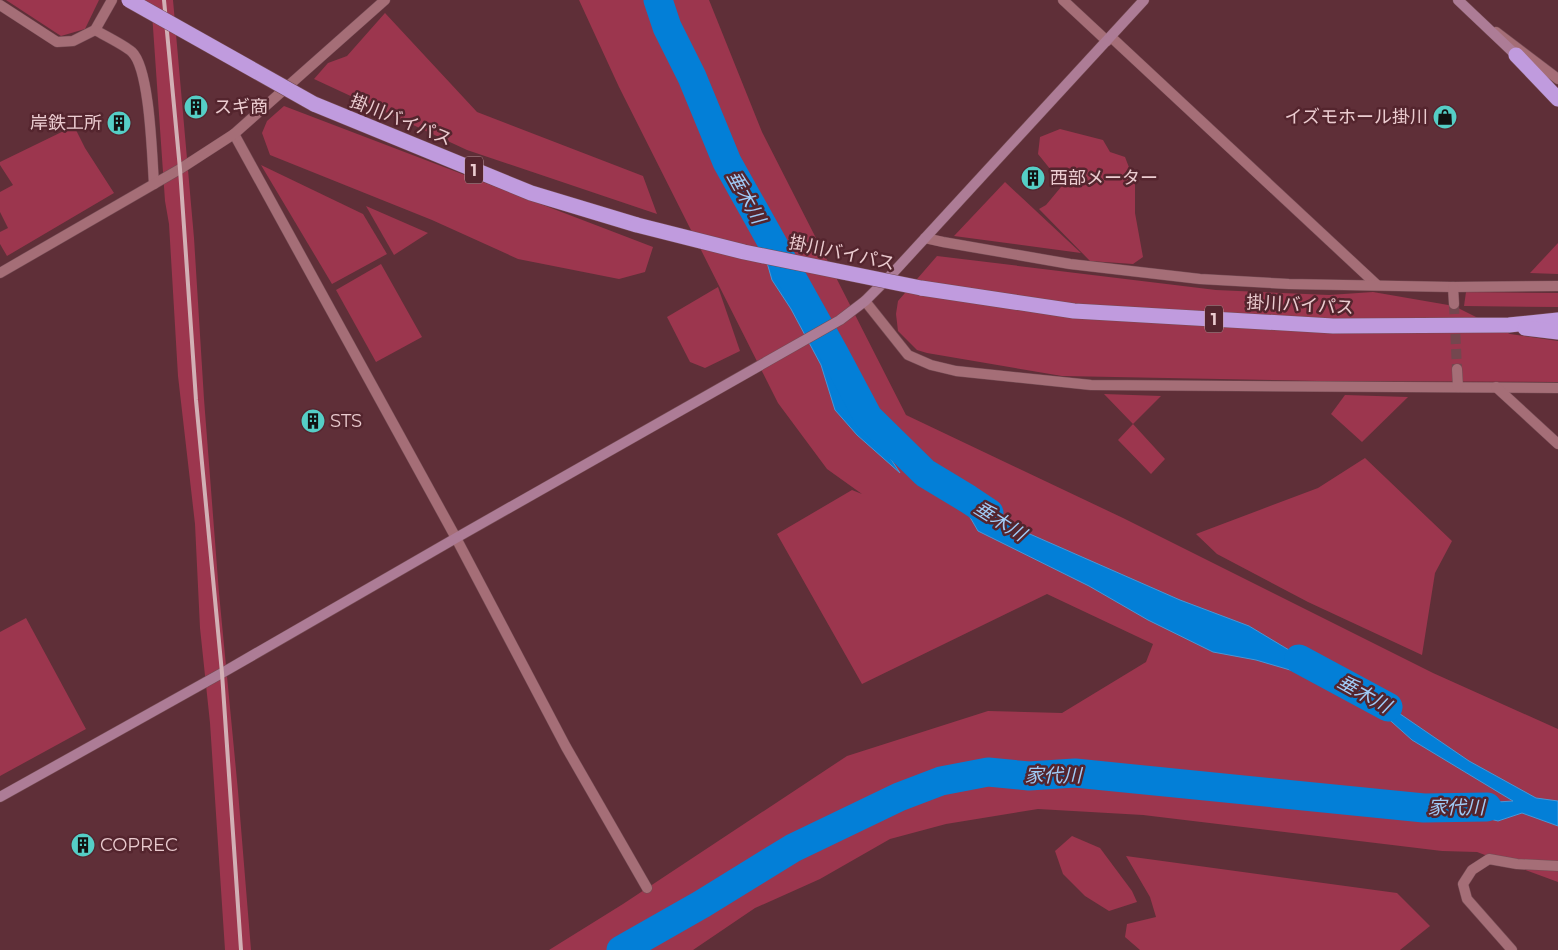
<svg xmlns="http://www.w3.org/2000/svg" width="1558" height="950" font-family="Montserrat,'Noto Sans JP',sans-serif">
  <style>
    .green { fill: #9c364e }
    .water { fill: #037fd7; stroke: #4996d5 }
    .lines { fill: none; stroke-linecap: round; stroke-linejoin: round }
    .river { stroke: #037fd7; stroke-width: 29 }
    .street-tunnel { stroke: #74474f; stroke-width: 10; stroke-dasharray: 10 5; stroke-linecap: butt }
    .street-casing { stroke: #754c54; stroke-width: 11 }
    .secondary-casing { stroke: #754c54; stroke-width: 11 }
    .highway-casing { stroke: #754c54; stroke-width: 16 }
    .street { stroke: #a56e77; stroke-width: 10 }
    .secondary { stroke: #ad7c96; stroke-width: 10 }
    .highway { stroke: #c09bde; stroke-width: 15 }
    .rail { stroke: #d2b0b5; stroke-width: 4 }
    .highway-bridge-casing { stroke: #754c54; stroke-width: 16; stroke-linecap: butt }
    .highway-bridge { stroke: #c09bde; stroke-width: 15 }
    .labels { text-anchor: middle; dominant-baseline: central; stroke-width: 5; stroke-linejoin: round; paint-order: stroke }
    .shield { fill: #54252e; stroke: #be9a9f; stroke-width: 1 }
    .shield-label { font-size: 16px; font-weight: bold; fill: #ebccd0 }
    .poi-label { font-size: 18px; fill: #ebccd0; stroke: #54252e; text-anchor: start }
    .street-label { font-size: 18px; fill: #ebccd0; stroke: #54252e }
    .water-label { font-size: 19px; font-style: italic; fill: #a0cbf6; stroke: #54252e }
  </style>
  <rect width="100%" height="100%" fill="#5f2f38"/>
  <g class="green">
    <path d="M6 0H99L85 29 61 36Z"/>
    <path d="M141 0H173L194 238 204 399 219 593 238 791 251 950H225L210 723 200 628 195 524 178 376 169 224 165 201 152 13Z"/>
    <path d="M579 0H709L762 132 906 415 1123 518 1433 673 1558 729V882L1477 852 1442 851 1143 815 1038 809 946 824 890 839 820 879 755 908 693 950H549L623 904 847 756 988 711 1062 713 1146 662 1153 644 1047 594 862 684 777 534 852 490 862 494 827 469 778 403 619 87Z"/>
    <path d="M385 13 477 112 643 176 657 214 467 150 314 79 328 63 347 56Z"/>
    <path d="M284 106 653 247 645 272 619 279 518 259 432 220 270 155 262 133 267 121Z"/>
    <path d="M74 126 85 148 114 193 7 256 0 244V232L8 228 0 212V192L13 185 0 165V162Z"/>
    <path d="M1060 129 1103 140 1110 152 1125 157 1135 183V213L1143 257 1133 264 1090 261 1039 209 1046 205 1061 187 1059 180 1038 154 1040 137Z"/>
    <path d="M261 165 363 214 387 254 332 284Z"/>
    <path d="M1005 182 1081 253 954 236Z"/>
    <path d="M366 206 428 233 394 255Z"/>
    <path d="M1558 243V274L1530 273Z"/>
    <path d="M937 256 1216 290 1329 295 1373 292 1454 306 1510 334 1558 341V382L1317 381 1062 376 927 353 917 350 898 331 896 314 898 301Z"/>
    <path d="M381 264 422 337 376 362 336 290Z"/>
    <path d="M718 287 740 351 705 368 690 362 667 317Z"/>
    <path d="M1466 292 1558 293V307L1464 306Z"/>
    <path d="M1104 394 1161 396 1133 424 1165 459 1151 474 1118 440 1133 424Z"/>
    <path d="M1345 395 1408 397 1362 442 1331 414Z"/>
    <path d="M1365 458 1452 541 1435 573 1422 655 1308 602 1217 554 1196 534 1318 488Z"/>
    <path d="M26 618 86 729 0 776V632Z"/>
    <path d="M1072 836 1100 848 1132 891 1137 902 1109 911 1085 896 1063 874 1055 851Z"/>
    <path d="M1126 856 1397 893 1430 926 1400 950H1140L1125 937 1127 924 1156 917 1150 897Z"/>
  </g>
  <g class="water">
    <path d="M758 231 860 412 900 473 857 435 835 410 821 365 791 309 772 280Z"/>
    <path d="M955 491 982 503 1023 531 1180 600 1249 626 1334 677 1307 675 1256 660 1213 652 1148 620 1089 586 978 531Z"/>
    <path d="M1354 688 1387 705 1469 761 1536 798 1558 801V826L1522 813 1498 821 1448 808 1434 806 1513 801 1412 740Z"/>
  </g>
  <g class="lines">
    <g class="river">
      <path d="M658 0 667 27 692 77 727 162 834 353 868 417 925 473 968 499 989 513"/>
      <path d="M1299 659 1388 707"/>
      <path d="M621 950 702 904 793 848 899 797 941 781 988 772 1029 776 1075 773 1424 808 1487 807"/>
    </g>
    <path class="street-tunnel" d="M1454 304 1457 369"/>
    <defs>
      <g id="street">
        <path d="M1063 0 1107 41"/>
        <path d="M0 5 57 42 73 41 95 30 112 0"/>
        <path d="M95 30C104 35 126 46 132 52 150 69 152 157 154 184"/>
        <path d="M1496 32 1558 79"/>
        <path d="M1111 37 1377 285"/>
        <path d="M234 134 456 538 566 747 647 888"/>
        <path d="M925 238 943 242 1070 264 1200 279 1289 284 1453 287 1558 286"/>
        <path d="M0 273 180 169 234 134 385 0"/>
        <path d="M1453 287 1454 304"/>
        <path d="M865 301 908 355 931 365 956 371 1091 385 1558 388"/>
        <path d="M1457 369 1458 387"/>
        <path d="M1496 387 1558 444"/>
        <path d="M1512 950 1467 899 1463 884 1472 870 1489 859 1517 864 1558 866"/>
      </g>
      <g id="secondary">
        <path d="M1458 0 1516 55"/>
        <path d="M0 797 222 673 456 538 840 320 865 301 891 275 1144 0"/>
      </g>
      <g id="highway">
        <path d="M1516 55 1558 99"/>
        <path d="M314 104 531 193 637 225"/>
        <path d="M921 288 1074 311 1333 326 1509 325 1558 320"/>
        <path d="M1525 328 1558 332"/>
      </g>
    </defs>
    <use href="#street" class="street-casing"/>
    <use href="#secondary" class="secondary-casing"/>
    <use href="#highway" class="highway-casing"/>
    <use href="#street" class="street"/>
    <use href="#secondary" class="secondary"/>
    <use href="#highway" class="highway"/>
    <path class="rail" d="M164 0 180 169 196 400 222 673 241 950"/>
    <defs>
      <g id="highway-bridge">
        <path d="M129 0 314 104"/>
        <path d="M637 225 744 252 921 288"/>
      </g>
    </defs>
    <use href="#highway-bridge" class="highway-bridge-casing"/>
    <use href="#highway-bridge" class="highway-bridge"/>
  </g>
  <defs>
    <symbol id="building-disc" viewBox="-11 -11 22 22"><circle r="9.5" fill="#55cec6" stroke="#54252e"/><path d="M-4-6H4V6H1V3H-1V6H-4ZM-2.5-4.3h1.7v1.8h-1.7ZM.8-4.3h1.7v1.8H.8ZM-2.5-1h1.7V.8h-1.7ZM.8-1h1.7V.8H.8Z" fill="#111"/></symbol>
    <symbol id="shop-disc" viewBox="-11 -11 22 22"><circle r="9.5" fill="#55cec6" stroke="#54252e"/><path d="M-5-2.5h2.3a2.7 3.5 0 0 1 5.4 0H5L5.5 6h-11ZM-1.5-2.5h3a1.5 2.3 0 0 0-3 0Z" fill="#111"/></symbol>
  </defs>
  <g fill-rule="evenodd">
    <use href="#building-disc" x="182" y="93" width="28" height="28"/>
    <use href="#shop-disc" x="1431" y="103" width="28" height="28"/>
    <use href="#building-disc" x="105" y="109" width="28" height="28"/>
    <use href="#building-disc" x="1019" y="164" width="28" height="28"/>
    <use href="#building-disc" x="299" y="407" width="28" height="28"/>
    <use href="#building-disc" x="69" y="831" width="28" height="28"/>
  </g>
  <g class="labels">
    <g class="shield">
      <rect x="465" y="156.5" width="18" height="27" rx="4"/>
      <rect x="1205" y="305.5" width="18" height="27" rx="4"/>
    </g>
    <g class="shield-label">
      <text x="474" y="170">1</text>
      <text x="1214" y="319">1</text>
    </g>
    <g class="poi-label">
      <text x="214" y="107">スギ商</text>
      <text x="1428" y="117" text-anchor="end">イズモホール掛川</text>
      <text x="102" y="123" text-anchor="end">岸鉄工所</text>
      <text x="1050" y="178">西部メーター</text>
      <text x="330" y="421">STS</text>
      <text x="100" y="845">COPREC</text>
    </g>
    <g class="street-label">
      <text transform="translate(401 120) rotate(22)">掛川バイパス</text>
      <text transform="translate(842 253) rotate(12)">掛川バイパス</text>
      <text transform="translate(1300 305) rotate(3)">掛川バイパス</text>
    </g>
    <g class="water-label">
      <text transform="translate(746 197) rotate(61)">垂木川</text>
      <text transform="translate(1000 521) rotate(32)">垂木川</text>
      <text transform="translate(1364 694) rotate(29)">垂木川</text>
      <text x="1053" y="775">家代川</text>
      <text x="1456" y="807">家代川</text>
    </g>
  </g>
</svg>
